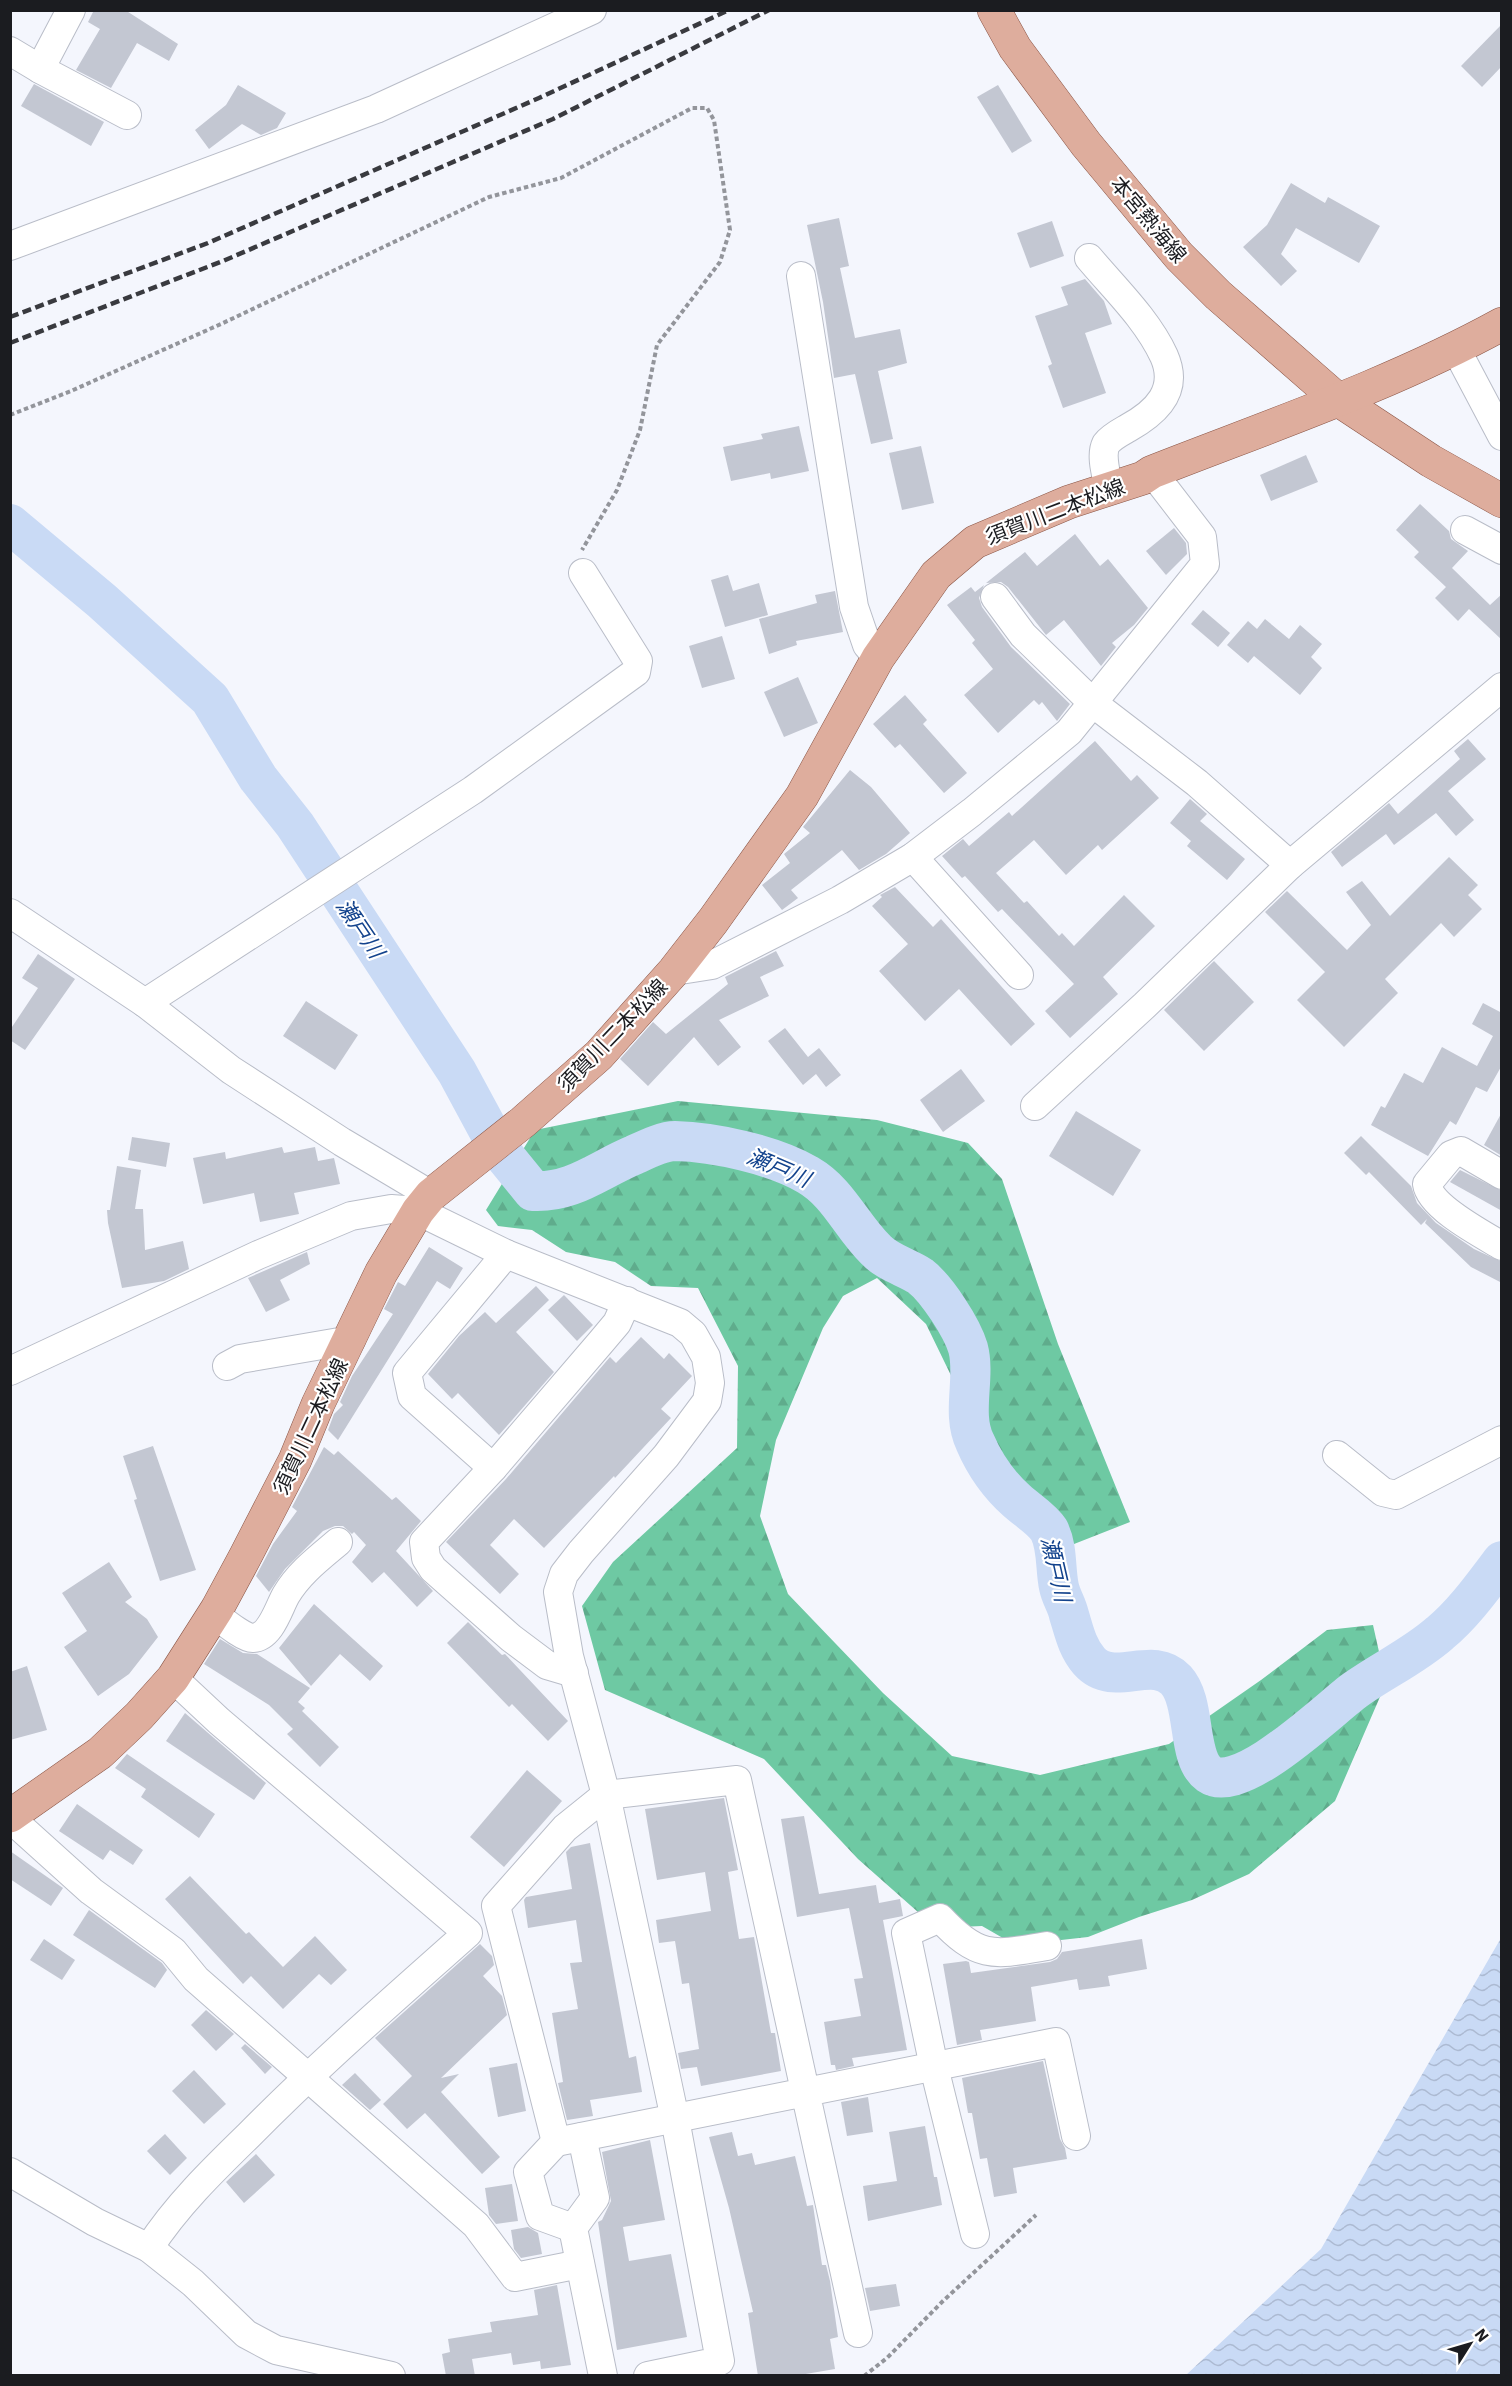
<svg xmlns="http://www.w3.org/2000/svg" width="1512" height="2386" font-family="'IBM Plex Sans','Noto Sans JP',sans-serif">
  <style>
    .forest { fill: url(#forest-firs) }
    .water { fill: url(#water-waves) }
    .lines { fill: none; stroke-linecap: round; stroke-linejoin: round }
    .river { stroke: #c9daf5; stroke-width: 40 }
    .building { fill: #c3c7d2 }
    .minor-casing { stroke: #b9bdc8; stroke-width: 30 }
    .major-casing { stroke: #8b5647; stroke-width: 34 }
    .path { stroke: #93959b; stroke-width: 4; stroke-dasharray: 4.5 3; stroke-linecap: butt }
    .minor { stroke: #fff; stroke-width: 28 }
    .major { stroke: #dead9d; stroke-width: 33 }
    .rail { stroke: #393a3f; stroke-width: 4.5; stroke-dasharray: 9 4.5; stroke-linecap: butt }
    .labels { text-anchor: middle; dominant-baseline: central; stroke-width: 4.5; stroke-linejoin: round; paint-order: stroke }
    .street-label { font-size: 21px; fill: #1b1c20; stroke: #fff }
    .water-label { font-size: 22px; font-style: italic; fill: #13438d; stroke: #fff }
  </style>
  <defs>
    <pattern id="forest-firs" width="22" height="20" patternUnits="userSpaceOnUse" patternTransform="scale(1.5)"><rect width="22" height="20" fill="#6ec9a3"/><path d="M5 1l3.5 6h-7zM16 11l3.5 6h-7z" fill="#5fac8c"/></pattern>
    <pattern id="water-waves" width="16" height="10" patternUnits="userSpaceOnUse" patternTransform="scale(1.5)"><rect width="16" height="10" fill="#c9daf5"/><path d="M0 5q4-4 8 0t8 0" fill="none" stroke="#acbad2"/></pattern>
  </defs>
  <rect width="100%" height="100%" fill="#f4f6fd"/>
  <path class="forest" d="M678 1101 877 1120 968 1143 1002 1179 1058 1344 1130 1522 1069 1546 980 1435 926 1324 877 1278 843 1296 823 1328 776 1440 760 1516 788 1594 883 1693 952 1756 1040 1775 1169 1744 1261 1680 1327 1630 1373 1625 1386 1683 1335 1801 1249 1874 1192 1900 1139 1917 1088 1937 1015 1945 982 1926 936 1928 858 1859 764 1759 605 1690 582 1606 613 1562 737 1448 738 1366 698 1288 651 1286 615 1262 566 1252 532 1230 498 1226 486 1210 535 1130Z"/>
  <path class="water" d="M1501 1938V2375H1186L1321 2249Z"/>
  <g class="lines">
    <path class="river" d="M10 524 102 601 210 699 258 778 295 825 457 1072 498 1148 533 1191C573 1193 598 1170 634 1155 645 1150 663 1141 675 1141 715 1142 774 1155 808 1175 839 1193 851 1226 876 1250 887 1262 906 1267 920 1276 937 1289 962 1328 968 1348 976 1378 961 1413 975 1442 984 1463 999 1485 1017 1501 1027 1510 1042 1519 1049 1530 1058 1548 1055 1569 1059 1587 1061 1597 1067 1605 1069 1615 1074 1631 1077 1647 1089 1661 1114 1689 1152 1654 1176 1680 1197 1703 1186 1758 1209 1774 1241 1796 1330 1708 1355 1690 1383 1670 1414 1656 1440 1633 1464 1613 1483 1586 1502 1561"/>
  </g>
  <g class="building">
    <path d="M94 10H125L178 44 169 61 137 43 111 88 76 70 100 29 88 22Z"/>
    <path d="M1502 24V66L1482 87 1461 66Z"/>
    <path d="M34 84 104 122 91 146 21 106Z"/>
    <path d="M238 85 286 113 277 128 261 135 242 124 209 149 195 130 226 105Z"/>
    <path d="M998 85 1032 141 1012 153 977 97Z"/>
    <path d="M1291 183 1325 203 1328 197 1380 226 1359 263 1296 228 1281 254 1297 271 1281 286 1243 247 1267 225Z"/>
    <path d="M839 218 849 266 840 268 855 338 900 329 907 363 878 371 893 439 871 444 855 374 834 378 823 302 807 225Z"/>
    <path d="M1052 221 1064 256 1030 268 1017 233Z"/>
    <path d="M1085 279 1104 301 1112 324 1085 333 1106 393 1063 408 1048 366 1052 364 1035 316 1068 305 1061 287Z"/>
    <path d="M799 426 809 471 771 479 770 473 731 481 723 447 763 439 761 434Z"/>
    <path d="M921 446 934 503 902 510 889 453Z"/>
    <path d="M1306 455 1318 482 1271 501 1260 475Z"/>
    <path d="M1420 504 1449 531 1451 539 1468 551 1452 568 1490 605 1502 594V640L1469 609 1458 621 1435 598 1446 587 1414 557 1419 552 1396 530Z"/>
    <path d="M1174 528 1186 543 1187 554 1166 575 1146 551Z"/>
    <path d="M1075 534 1100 566 1108 559 1148 608 1134 625 1112 643 1116 647 1101 666 1064 620 1046 635 1008 587 1001 582 986 583 1025 552 1037 566Z"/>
    <path d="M728 575 733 591 759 583 768 615 725 627 711 580Z"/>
    <path d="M984 585 979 598 982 607 1011 647 1070 704 1057 721 1042 702 1039 705 1034 700 998 733 964 695 993 669 972 643 975 640 947 605 971 587 975 592Z"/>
    <path d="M835 591 843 632 796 641 797 645 769 654 759 619 817 603 815 595Z"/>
    <path d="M1203 610 1230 633 1218 647 1191 624Z"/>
    <path d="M1265 619 1289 639 1300 625 1322 644 1311 657 1322 668 1300 695 1254 656 1248 663 1227 645 1248 621 1257 629Z"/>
    <path d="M722 636 735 679 702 688 689 646Z"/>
    <path d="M798 677 818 723 784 737 764 692Z"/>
    <path d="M905 695 927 720 923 724 967 773 944 793 900 744 895 748 873 724Z"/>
    <path d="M1468 739 1486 759 1448 791 1474 820 1456 836 1436 813 1394 845 1386 834 1342 867 1331 852 1389 803 1398 814 1460 759 1454 751Z"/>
    <path d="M1095 741 1131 781 1137 775 1159 798 1102 850 1098 845 1066 875 1034 840 996 873 1024 903 1027 901 1059 936 1062 933 1074 946 1124 895 1155 926 1103 977 1118 994 1070 1038 1045 1011 1074 984 1002 909 998 912 965 876 962 878 942 856 963 839 969 846 1009 812 1012 816Z"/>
    <path d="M850 770 871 787 910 833 886 854 859 870 842 850 791 890 798 898 782 910 762 885 790 863 784 854 810 833 803 827Z"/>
    <path d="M1190 799 1207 814 1200 821 1245 859 1227 880 1187 846 1191 841 1170 823Z"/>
    <path d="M1449 857 1478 885 1468 895 1482 909 1454 937 1441 923 1385 979 1398 993 1344 1047 1297 1000 1325 972 1265 912 1287 891 1347 950 1371 925 1346 892 1362 881 1390 916Z"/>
    <path d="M895 887 933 927 941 919 1035 1024 1011 1046 959 989 925 1021 879 971 908 944 872 906 882 897 880 895Z"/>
    <path d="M776 951 784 966 760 977 769 996 719 1020 741 1047 718 1066 694 1037 648 1086 620 1059 653 1022 666 1034 728 984 725 977Z"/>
    <path d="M38 954 75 979 25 1050 10 1040V1030L38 988 22 978Z"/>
    <path d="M1214 961 1254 1002 1204 1051 1164 1010Z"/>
    <path d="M306 1001 358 1035 335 1070 283 1036Z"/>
    <path d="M1483 1003 1502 1013V1065L1487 1092 1476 1087 1456 1125 1450 1121 1428 1156 1371 1125 1381 1106 1385 1108 1404 1073 1423 1083 1442 1047 1477 1066 1493 1036 1472 1024Z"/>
    <path d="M785 1028 808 1057 819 1048 841 1075 826 1087 816 1074 803 1085 768 1041Z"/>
    <path d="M961 1069 985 1101 943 1132 920 1100Z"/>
    <path d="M1076 1111 1141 1150 1113 1196 1049 1156Z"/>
    <path d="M1502 1112V1156L1484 1145Z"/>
    <path d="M1361 1136 1411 1186 1417 1203 1436 1223 1474 1249 1502 1262V1283L1471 1267 1425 1223 1427 1219 1421 1225 1369 1172 1366 1175 1344 1153Z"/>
    <path d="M132 1137 170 1143 166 1167 128 1160Z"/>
    <path d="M282 1147 284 1153 315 1147 318 1161 334 1158 340 1184 294 1193 299 1214 260 1222 254 1193 203 1204 193 1158 225 1152 226 1159Z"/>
    <path d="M117 1166 141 1170 135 1209H143L145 1250 183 1241 189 1269 164 1281 122 1288 108 1223 107 1210H110Z"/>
    <path d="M1460 1170 1502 1191V1211L1450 1182Z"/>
    <path d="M429 1247 463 1268 450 1289 437 1281 338 1440 328 1430 334 1414 343 1405 340 1402 352 1376 393 1314 384 1309 398 1282 405 1286Z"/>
    <path d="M307 1252 310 1264 280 1280 290 1300 266 1312 248 1278Z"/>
    <path d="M536 1286 549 1300 516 1332 554 1372 499 1435 458 1393 452 1399 428 1374 459 1336 485 1312 496 1323Z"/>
    <path d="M564 1295 593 1325 577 1341 548 1310Z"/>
    <path d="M641 1337 664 1359 669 1353 692 1376 661 1409 671 1418 615 1478 614 1476 544 1548 514 1519 490 1545 519 1574 500 1594 446 1542 506 1479 610 1357 616 1363Z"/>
    <path d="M153 1446 196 1570 160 1581 134 1500 137 1499 123 1456Z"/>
    <path d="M324 1447 334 1455 338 1451 392 1500 396 1497 421 1521 396 1551 433 1591 417 1607 384 1572 372 1583 352 1562 366 1545 354 1532 352 1534 343 1526H335L323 1531 285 1569 269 1592 256 1576 273 1544 297 1511 292 1507Z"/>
    <path d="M109 1562 132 1597 125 1602 147 1619 158 1637 129 1674 98 1696 64 1647 87 1631 62 1593Z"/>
    <path d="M314 1604 383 1666 370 1681 340 1654 311 1686 279 1648Z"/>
    <path d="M468 1622 502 1655 505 1654 568 1721 548 1741 512 1704 509 1707 447 1643Z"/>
    <path d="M220 1639 243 1653 257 1654 310 1688 298 1702 305 1708 302 1711 339 1747 320 1767 287 1734 293 1729 269 1705 204 1664Z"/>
    <path d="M27 1666 47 1730 10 1740V1672Z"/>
    <path d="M185 1713 266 1783 254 1800 166 1741Z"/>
    <path d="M127 1754 215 1814 199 1838 141 1797 146 1789 115 1768Z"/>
    <path d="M527 1770 562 1801 504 1867 470 1837Z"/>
    <path d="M724 1798 738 1870 728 1872 739 1939 754 1937 771 2033H775L781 2071 701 2086 697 2067 681 2069 678 2053 699 2049 689 1983 682 1984 675 1941 659 1943 656 1920 711 1911 705 1872 657 1880 645 1809Z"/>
    <path d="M77 1804 143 1850 133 1865 110 1850 103 1860 59 1831Z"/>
    <path d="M804 1816 819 1894 876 1885 879 1903 900 1899 903 1916 883 1920 907 2050 852 2058 854 2066 836 2070 835 2065H831L824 2022 861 2016 854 1979 863 1978 849 1908 797 1917 781 1819Z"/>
    <path d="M590 1843 629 2058 636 2056 642 2092 590 2100 593 2116 567 2120 558 2083 563 2082 552 2013 578 2009 570 1963 582 1962 576 1920 528 1928 524 1900 526 1897 572 1889 566 1852 571 1847Z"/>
    <path d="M10 1851 63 1888 51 1906 10 1879Z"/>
    <path d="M190 1876 246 1934 249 1932 283 1967 315 1936 347 1970 331 1985 319 1974 283 2009 251 1976 243 1984 165 1899Z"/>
    <path d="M89 1910 162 1963 167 1970 155 1988 73 1935Z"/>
    <path d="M44 1939 75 1960 62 1980 30 1960Z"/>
    <path d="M1142 1939 1147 1969 1108 1976 1110 1986 1079 1990 1077 1979 1031 1987 1036 2021 980 2030 982 2040 957 2045 943 1964 966 1961 969 1962 971 1973 1050 1962 1057 1959 1062 1952Z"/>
    <path d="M480 1944 492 1956 494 1965 483 1976 502 1996 507 2015 441 2078 459 2074 441 2092 500 2157 482 2174 425 2113 407 2129 383 2104 412 2076 375 2038Z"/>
    <path d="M206 2010 234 2034 216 2051 191 2025Z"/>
    <path d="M245 2044 272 2067 265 2074 241 2048Z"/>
    <path d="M1043 2061 1060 2139 1065 2148 1067 2159 1013 2168 1017 2193 994 2197 987 2158 980 2159 972 2113H968L962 2078Z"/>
    <path d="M517 2063 526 2111 498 2117 489 2068Z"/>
    <path d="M194 2070 226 2104 204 2124 172 2091Z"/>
    <path d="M355 2073 381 2100 370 2110 342 2085Z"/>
    <path d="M868 2097 873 2132 847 2136 841 2102Z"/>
    <path d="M925 2126 934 2177H937L942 2205 868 2221 863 2186 897 2181 889 2132Z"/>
    <path d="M732 2132 738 2156 752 2153 755 2165 795 2156 807 2206 813 2205 822 2265H826L830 2281 838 2337 830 2339 835 2369 794 2376H758L748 2313 753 2312 729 2208 709 2137Z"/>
    <path d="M165 2134 187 2158 170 2175 147 2151Z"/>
    <path d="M650 2140 665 2220 623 2227 629 2261 671 2254 687 2337 617 2350 598 2222 602 2220 611 2201 602 2152Z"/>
    <path d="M256 2154 275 2175 244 2203 226 2182Z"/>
    <path d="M512 2184 518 2221 496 2224 489 2215 485 2188Z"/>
    <path d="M528 2227 538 2233 542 2254 521 2258 514 2249 511 2230Z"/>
    <path d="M896 2284 900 2306 870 2311 865 2288Z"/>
    <path d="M557 2285 571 2365 541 2369 540 2361 513 2365 511 2353 472 2359 475 2376H446L442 2354 450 2352 448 2339 492 2332 490 2322 538 2315 534 2290Z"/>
  </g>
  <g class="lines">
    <defs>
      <g id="minor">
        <path d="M10 51 40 69 71 10"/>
        <path d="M40 69 127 115"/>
        <path d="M10 246 376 109 592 10"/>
        <path d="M1089 258C1114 288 1147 319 1164 356 1179 390 1157 412 1128 428 1121 432 1111 437 1106 444 1100 456 1107 477 1109 489"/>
        <path d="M801 276 854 607 867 645 878 658"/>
        <path d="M1456 349 1502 436"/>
        <path d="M1465 530 1502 550"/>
        <path d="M995 597 1023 635 1094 704 1197 783 1290 865"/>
        <path d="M913 857 1019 975"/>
        <path d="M10 913 145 1003 231 1070 342 1142 431 1195"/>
        <path d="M674 971 712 965 840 900 913 857 972 812 1069 732 1205 564 1202 537 1152 472"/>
        <path d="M145 1003 473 790 636 672 638 661 583 573"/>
        <path d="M1035 1106 1145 1005 1290 865 1502 687"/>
        <path d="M1502 1175 1461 1151 1451 1155 1427 1184C1430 1207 1482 1234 1502 1246"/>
        <path d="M506 1254 407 1373 412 1396 493 1468 424 1542 426 1558 433 1569 511 1638 547 1665 574 1673"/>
        <path d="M227 1366 240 1359 351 1340"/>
        <path d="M10 1371 258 1255 351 1216 391 1209 418 1211 506 1254 680 1323 693 1334 706 1357 710 1383 707 1401 666 1456 581 1552 564 1574 558 1592 569 1656 606 1795 675 2119 720 2361 648 2376"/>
        <path d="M1337 1455 1383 1492 1396 1495 1502 1440"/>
        <path d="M493 1468 601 1342 617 1323 627 1301"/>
        <path d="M214 1614C222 1620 245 1639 253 1638 271 1637 279 1607 286 1595 299 1573 319 1558 338 1542"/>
        <path d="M10 1818 91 1891 173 1951 196 1979 476 2225 515 2277 580 2264"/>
        <path d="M582 2137 595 2198 573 2228 603 2376"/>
        <path d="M556 2142 528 2172 540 2216 573 2228"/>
        <path d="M10 2172 95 2222 149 2248 193 2283 246 2334 276 2350 391 2376"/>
        <path d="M975 2234 934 2067 906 1933 940 1918C979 1960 994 1955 1047 1946"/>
        <path d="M149 2248C176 2206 213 2170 249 2135 319 2064 394 1999 468 1933L219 1721 173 1678"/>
        <path d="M858 2333 737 1780 606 1795 565 1828 496 1906 556 2142C723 2109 890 2076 1056 2042L1076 2136"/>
      </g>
      <g id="major">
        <path d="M994 10 1015 48 1086 144 1179 256 1218 295 1337 399 1431 461 1502 501"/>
        <path d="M10 1816 100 1753 139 1716 173 1678 217 1609 245 1557 295 1460 318 1404 381 1273 418 1211 431 1195 523 1122 599 1055 674 971 713 921 802 796 878 658 936 575 975 542 1069 502 1143 478 1152 472C1269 426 1391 385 1502 324"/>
      </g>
    </defs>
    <use href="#minor" class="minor-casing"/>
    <use href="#major" class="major-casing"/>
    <g class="path">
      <path d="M10 415 71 391 221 324 489 197 561 178 692 108H707L714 120 730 230 720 262 657 345 640 430 617 490 582 550"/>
      <path d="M864 2376 887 2358 943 2301 1036 2215"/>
    </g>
    <use href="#minor" class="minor"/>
    <use href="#major" class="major"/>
    <g class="rail">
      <path d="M10 317 208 243 539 98 729 10"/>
      <path d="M10 343 223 261 553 119 769 10"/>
    </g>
  </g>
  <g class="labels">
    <g class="street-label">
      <text transform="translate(1149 219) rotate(50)">本宮熱海線</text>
      <text transform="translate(1055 511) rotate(-21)">須賀川二本松線</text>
      <text transform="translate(612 1035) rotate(-46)">須賀川二本松線</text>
      <text transform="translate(310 1426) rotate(-65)">須賀川二本松線</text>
    </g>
    <g class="water-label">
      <text transform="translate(361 928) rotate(56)">瀬戸川</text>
      <text transform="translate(779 1167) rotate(23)">瀬戸川</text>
      <text transform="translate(1057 1569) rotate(77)">瀬戸川</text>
    </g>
  </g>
  <rect width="1512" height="2386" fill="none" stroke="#1b1c20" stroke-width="24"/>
  <g transform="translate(1470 2344) rotate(53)" stroke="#ffffff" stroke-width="4.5" paint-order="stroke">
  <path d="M0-4.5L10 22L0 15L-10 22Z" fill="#1b1c20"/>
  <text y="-9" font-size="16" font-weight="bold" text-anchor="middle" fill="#1b1c20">N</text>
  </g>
</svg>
